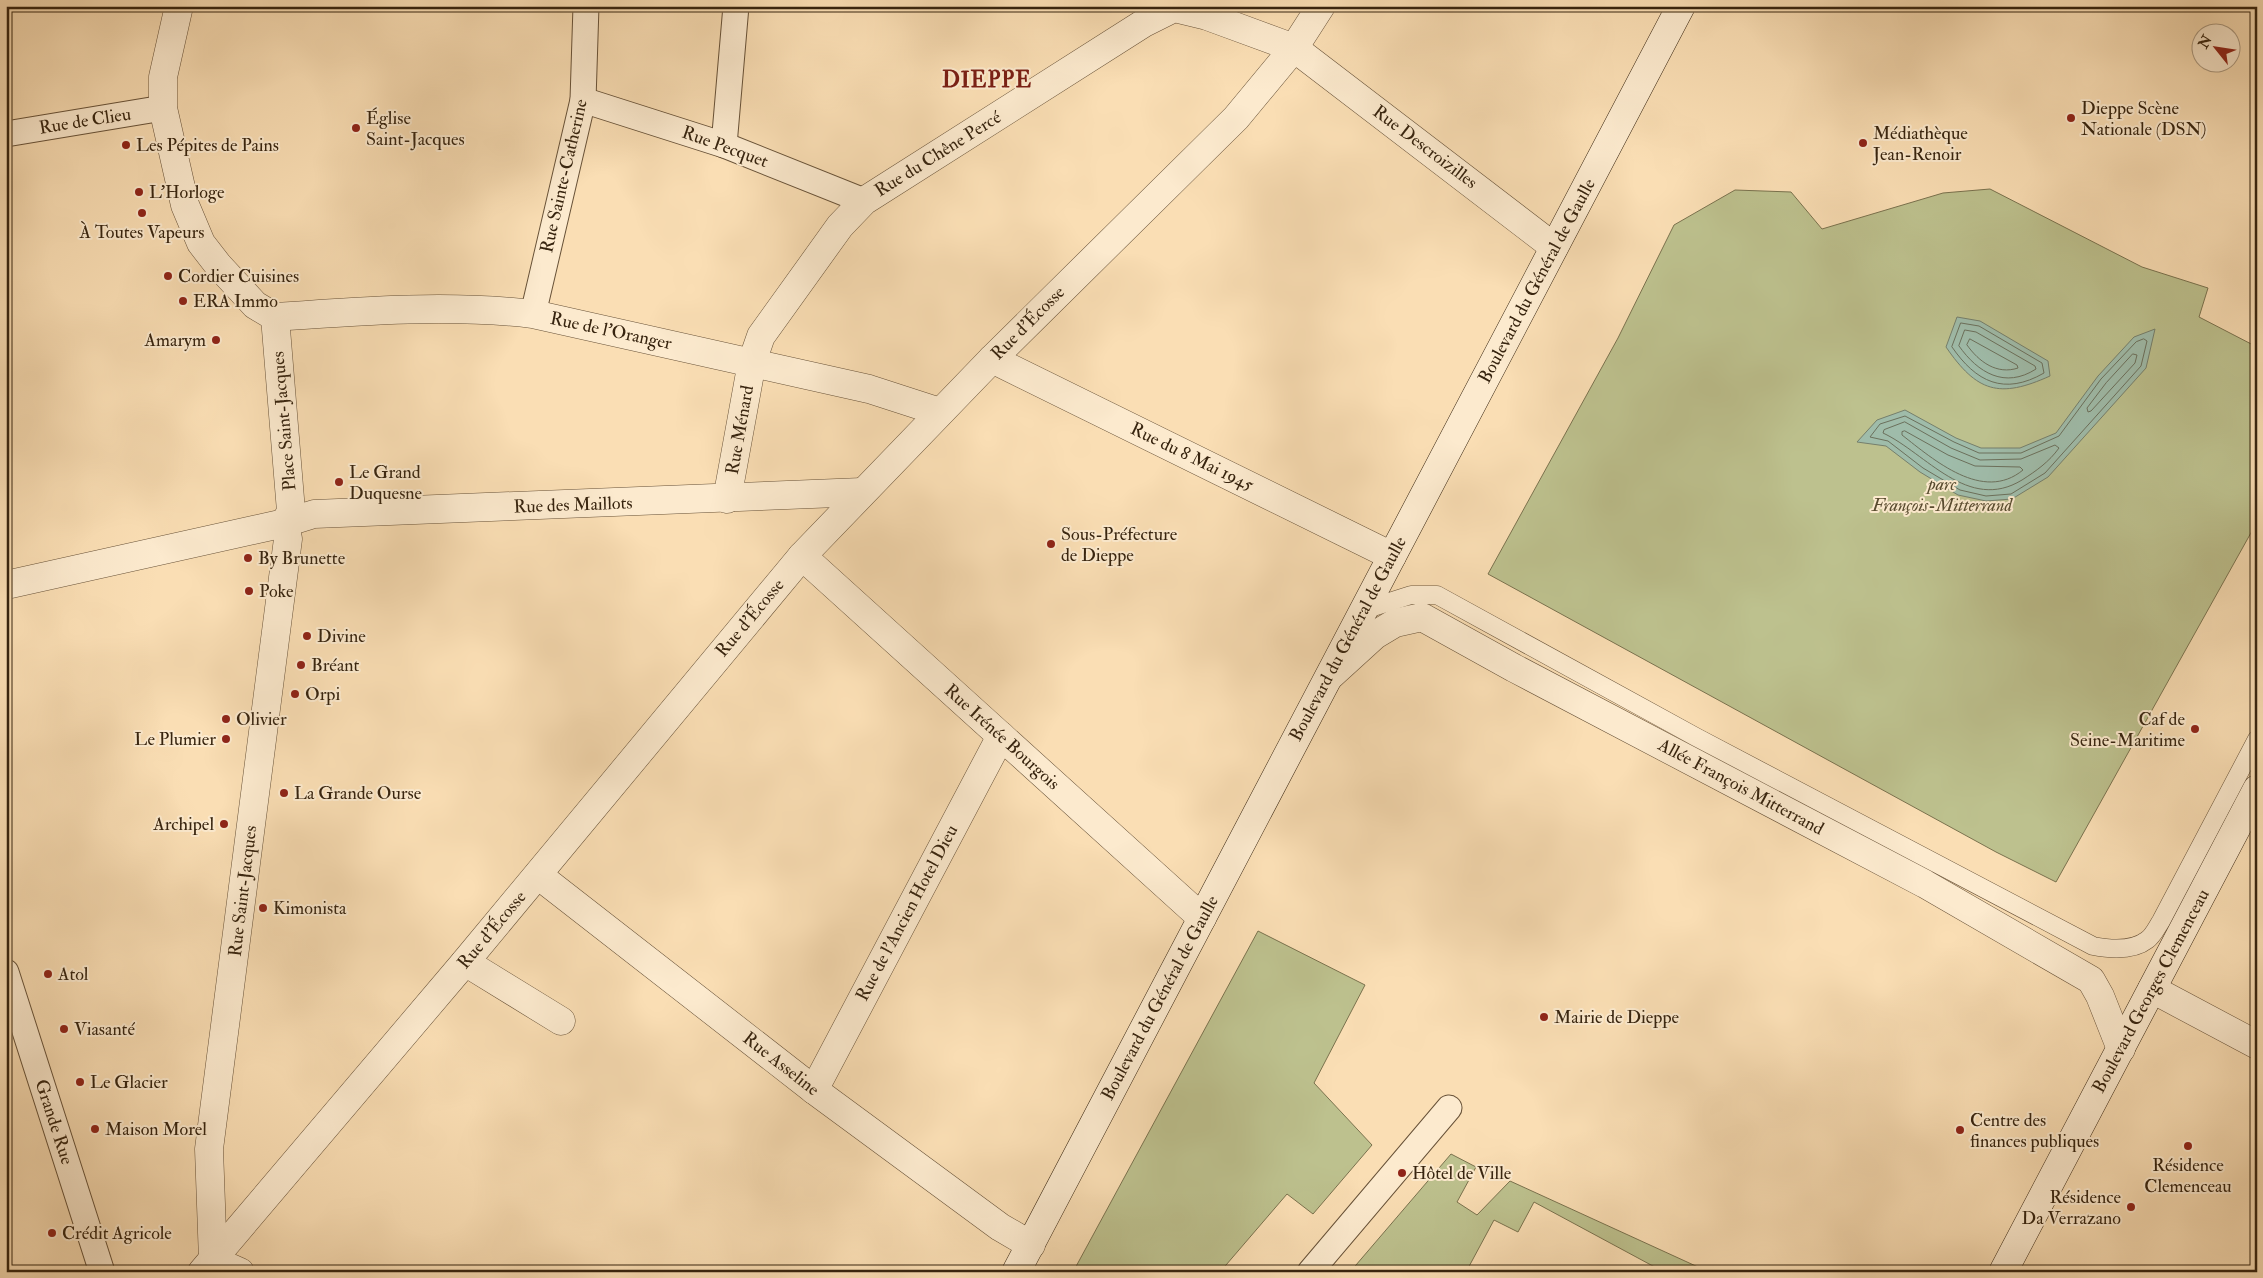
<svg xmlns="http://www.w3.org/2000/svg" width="2263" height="1278" font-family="'IM FELL Double Pica',serif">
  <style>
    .green { fill: #bdc18e; stroke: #7a724e }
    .water { fill: #9fbcaa; stroke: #757f6c }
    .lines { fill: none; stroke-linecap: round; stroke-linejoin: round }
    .shore { stroke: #6b705c; stroke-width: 1 }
    .service-casing { stroke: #685238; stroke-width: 19 }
    .pedestrian-casing { stroke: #685238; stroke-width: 27 }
    .minor-casing { stroke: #685238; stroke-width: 29 }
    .tertiary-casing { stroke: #685238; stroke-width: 29 }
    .secondary-casing { stroke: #37240f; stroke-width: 29 }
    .service { stroke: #fceace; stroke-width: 18 }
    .pedestrian { stroke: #fceace; stroke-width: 25 }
    .minor { stroke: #fceace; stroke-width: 28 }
    .tertiary { stroke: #fceace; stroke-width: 28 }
    .secondary { stroke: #fceace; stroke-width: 28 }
    .poi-dot { fill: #8f2418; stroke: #fceace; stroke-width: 2 }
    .labels { text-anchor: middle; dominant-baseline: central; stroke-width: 4; stroke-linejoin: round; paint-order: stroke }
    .poi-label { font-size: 18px; fill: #37240f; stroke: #fceace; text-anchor: start }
    .street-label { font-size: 18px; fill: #37240f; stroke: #fceace }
    .park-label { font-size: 18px; font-style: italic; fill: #584b2f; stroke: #fceace }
    .district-label { font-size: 22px; font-weight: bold; letter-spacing: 1px; fill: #7a1f14; stroke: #fceace }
  </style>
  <rect width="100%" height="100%" fill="#fadeb4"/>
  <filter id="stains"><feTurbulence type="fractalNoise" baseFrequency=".004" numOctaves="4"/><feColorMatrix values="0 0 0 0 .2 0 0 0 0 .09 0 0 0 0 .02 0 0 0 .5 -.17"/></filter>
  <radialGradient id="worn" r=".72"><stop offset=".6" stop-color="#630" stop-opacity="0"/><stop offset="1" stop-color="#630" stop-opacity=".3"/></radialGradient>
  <g class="green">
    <path d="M1990 189 2142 267 2208 288 2199 317 2257 347V522L2056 882 1996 852 1488 574 1618 338 1674 225 1735 190 1791 192 1822 229 1943 193Z"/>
    <path d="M1258 931 1365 985 1314 1083 1372 1145 1313 1214 1287 1194 1220 1272H1073Z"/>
    <path d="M1451 1154 1476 1167 1457 1202 1477 1215 1510 1181 1698 1267 1691 1272H1664L1534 1202 1518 1232 1494 1220 1466 1272H1350Z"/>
  </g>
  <g class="water">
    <path d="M1957 317 1980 321 2048 361 2050 376C1999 399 1977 392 1946 347Z"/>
    <path d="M2155 329 2146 368 2048 477 2012 499 1986 501 1958 495 1920 472 1886 446 1857 442 1877 420 1905 410 1956 438 1981 448H2020L2056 433 2098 376 2134 337Z"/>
  </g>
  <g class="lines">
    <g class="shore">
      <path d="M1961 323 1979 326 2042 363 2044 373C2004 396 1976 382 1952 347Z"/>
      <path d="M1965 330 1976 332 2035 366 2036 369C2005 389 1978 373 1959 346Z"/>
      <path d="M1970 339 2017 365 2018 368C1997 375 1979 362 1967 345Z"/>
      <path d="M2144 339 2147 341 2141 366 2045 473 2011 494 1986 496 1960 490 1923 468 1888 441 1870 437 1880 424 1905 416 1954 442 1979 453H2021L2059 436 2101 379 2136 342Z"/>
      <path d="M2133 354 2137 355 2135 363 2091 411 2088 412 2087 408 2106 383Z"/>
      <path d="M1905 422 1951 448 1980 460 2021 459 2055 445 2059 448C2049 462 2036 471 2022 480 1968 513 1926 453 1883 433L1884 430Z"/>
      <path d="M1905 431 1948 455 1975 466 2020 467 2023 470C1983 503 1934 460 1902 435V432Z"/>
    </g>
    <defs>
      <path id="service" d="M1364 610 1411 595H1437L1696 737 2093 946C2109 949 2133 951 2147 940 2153 936 2157 927 2161 921L2257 739"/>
      <g id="pedestrian">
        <path d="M583 100 724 145 864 201"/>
        <path d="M6 134 163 108"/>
        <path d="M724 145 736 6"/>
        <path d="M533 314 583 100 586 6"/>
        <path d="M6 972 102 1272"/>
        <path d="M1310 1272 1449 1108"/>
      </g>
      <g id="minor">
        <path d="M179 6 163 77V108L185 205 201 243 218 265 255 305 275 317"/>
        <path d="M275 317C359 311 449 304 533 314L869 389 940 412"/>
        <path d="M275 317 291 511 285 523"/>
        <path d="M992 359 1392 556"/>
        <path d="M727 499 752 362 761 336 840 226 864 201 1144 23 1174 8 1207 16 1294 48 1554 247"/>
        <path d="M802 556 1202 918"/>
        <path d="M6 585 285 523 314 514 862 492"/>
        <path d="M538 875 814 1090 1000 1227 1031 1245"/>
        <path d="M465 962 561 1021"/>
        <path d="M2152 989 2257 1045"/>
        <path d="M814 1090 1001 736"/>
        <path d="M213 1260 209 1149 288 539 285 523"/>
        <path d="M213 1260 240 1272"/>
        <path d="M202 1272 465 962 802 556 992 359 1236 118 1294 48 1321 6"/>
      </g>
      <path id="tertiary" d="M1330 676 1375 635 1395 623 1422 617 1514 668 1925 884 2091 980 2100 996 2121 1049"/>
      <g id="secondary">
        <path d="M1016 1272 1681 6"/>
        <path d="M2003 1272 2257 789"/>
      </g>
    </defs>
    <use href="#service" class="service-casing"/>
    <use href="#pedestrian" class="pedestrian-casing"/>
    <use href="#minor" class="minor-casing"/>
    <use href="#tertiary" class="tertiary-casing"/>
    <use href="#secondary" class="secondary-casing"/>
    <use href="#service" class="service"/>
    <use href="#pedestrian" class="pedestrian"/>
    <use href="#minor" class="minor"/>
    <use href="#tertiary" class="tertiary"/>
    <use href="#secondary" class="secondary"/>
  </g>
  <g class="poi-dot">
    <circle cx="2071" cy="118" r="5"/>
    <circle cx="356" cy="128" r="5"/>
    <circle cx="1863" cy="143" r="5"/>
    <circle cx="126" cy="145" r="5"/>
    <circle cx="139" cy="192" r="5"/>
    <circle cx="142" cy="213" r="5"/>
    <circle cx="168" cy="276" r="5"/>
    <circle cx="183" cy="301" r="5"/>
    <circle cx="216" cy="340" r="5"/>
    <circle cx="339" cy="482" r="5"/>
    <circle cx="1051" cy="544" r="5"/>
    <circle cx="248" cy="558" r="5"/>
    <circle cx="249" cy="591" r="5"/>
    <circle cx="307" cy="636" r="5"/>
    <circle cx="301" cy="665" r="5"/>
    <circle cx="295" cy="694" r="5"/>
    <circle cx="226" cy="719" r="5"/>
    <circle cx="2195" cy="729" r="5"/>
    <circle cx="226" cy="739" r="5"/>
    <circle cx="284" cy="793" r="5"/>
    <circle cx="224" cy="824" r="5"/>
    <circle cx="263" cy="908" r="5"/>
    <circle cx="48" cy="974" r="5"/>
    <circle cx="1544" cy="1017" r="5"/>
    <circle cx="64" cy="1029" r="5"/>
    <circle cx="80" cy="1082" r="5"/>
    <circle cx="95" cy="1129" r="5"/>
    <circle cx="1960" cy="1130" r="5"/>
    <circle cx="2188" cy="1146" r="5"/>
    <circle cx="1402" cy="1173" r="5"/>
    <circle cx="2131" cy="1207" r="5"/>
    <circle cx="52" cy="1233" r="5"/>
  </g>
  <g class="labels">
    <g class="poi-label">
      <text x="2081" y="108">Dieppe Scène<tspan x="2081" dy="21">Nationale (DSN)</tspan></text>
      <text x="366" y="118">Église<tspan x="366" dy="21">Saint-Jacques</tspan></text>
      <text x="1873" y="133">Médiathèque<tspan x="1873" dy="21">Jean-Renoir</tspan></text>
      <text x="136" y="145">Les Pépites de Pains</text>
      <text x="149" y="192">L'Horloge</text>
      <text x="142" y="232" text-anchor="middle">À Toutes Vapeurs</text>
      <text x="178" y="276">Cordier Cuisines</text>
      <text x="193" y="301">ERA Immo</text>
      <text x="206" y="340" text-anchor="end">Amarym</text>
      <text x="349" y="472">Le Grand<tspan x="349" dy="21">Duquesne</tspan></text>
      <text x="1061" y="534">Sous-Préfecture<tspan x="1061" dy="21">de Dieppe</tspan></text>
      <text x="258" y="558">By Brunette</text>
      <text x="259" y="591">Poke</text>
      <text x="317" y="636">Divine</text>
      <text x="311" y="665">Bréant</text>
      <text x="305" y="694">Orpi</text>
      <text x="236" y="719">Olivier</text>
      <text x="2185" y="719" text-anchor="end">Caf de<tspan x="2185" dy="21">Seine-Maritime</tspan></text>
      <text x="216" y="739" text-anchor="end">Le Plumier</text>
      <text x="294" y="793">La Grande Ourse</text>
      <text x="214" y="824" text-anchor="end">Archipel</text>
      <text x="273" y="908">Kimonista</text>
      <text x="58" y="974">Atol</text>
      <text x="1554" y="1017">Mairie de Dieppe</text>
      <text x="74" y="1029">Viasanté</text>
      <text x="90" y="1082">Le Glacier</text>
      <text x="1970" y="1120">Centre des<tspan x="1970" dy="21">finances publiques</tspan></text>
      <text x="105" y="1129">Maison Morel</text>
      <text x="2188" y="1165" text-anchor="middle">Résidence<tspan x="2188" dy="21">Clemenceau</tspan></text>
      <text x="1412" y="1173">Hôtel de Ville</text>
      <text x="2121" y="1197" text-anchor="end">Résidence<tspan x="2121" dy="21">Da Verrazano</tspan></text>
      <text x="62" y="1233">Crédit Agricole</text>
    </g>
    <g class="street-label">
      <text transform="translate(85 121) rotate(-9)">Rue de Clieu</text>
      <text transform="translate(725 147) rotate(20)">Rue Pecquet</text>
      <text transform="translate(1425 147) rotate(37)">Rue Descroizilles</text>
      <text transform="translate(938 154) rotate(-32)">Rue du Chêne Percé</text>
      <text transform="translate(564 176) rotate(-77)">Rue Sainte-Catherine</text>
      <text transform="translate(1537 281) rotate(-62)">Boulevard du Général de Gaulle</text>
      <text transform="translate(1028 323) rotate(-45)">Rue d'Écosse</text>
      <text transform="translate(611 331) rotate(12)">Rue de l'Oranger</text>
      <text transform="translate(284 421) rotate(-95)">Place Saint-Jacques</text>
      <text transform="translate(740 430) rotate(-80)">Rue Ménard</text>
      <text transform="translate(1192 457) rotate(26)">Rue du 8 Mai 1945</text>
      <text transform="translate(573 505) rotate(-2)">Rue des Maillots</text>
      <text transform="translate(750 618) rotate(-50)">Rue d'Écosse</text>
      <text transform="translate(1348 639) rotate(-62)">Boulevard du Général de Gaulle</text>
      <text transform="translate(1002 737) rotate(42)">Rue Irénée Bourgois</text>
      <text transform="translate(1741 787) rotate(28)">Allée François Mitterrand</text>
      <text transform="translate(243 891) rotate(-83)">Rue Saint-Jacques</text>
      <text transform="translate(907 913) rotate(-62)">Rue de l'Ancien Hotel Dieu</text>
      <text transform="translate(492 930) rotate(-50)">Rue d'Écosse</text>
      <text transform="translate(2151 991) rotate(-62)">Boulevard Georges Clemenceau</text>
      <text transform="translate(1160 998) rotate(-62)">Boulevard du Général de Gaulle</text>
      <text transform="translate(781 1064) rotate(38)">Rue Asseline</text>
      <text transform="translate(54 1122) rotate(72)">Grande Rue</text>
    </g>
    <g class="park-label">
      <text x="1942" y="484">parc<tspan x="1942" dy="21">François-Mitterrand</tspan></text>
    </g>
    <g class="district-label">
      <text x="987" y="80">DIEPPE</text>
    </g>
  </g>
  <rect width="2263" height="1278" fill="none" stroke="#fadeb4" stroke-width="25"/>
  <rect x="8" y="8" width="2248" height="1263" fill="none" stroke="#37240f" stroke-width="2.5"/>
  <rect x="12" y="12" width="2238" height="1253" fill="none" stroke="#37240f"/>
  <g transform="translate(2216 48) rotate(300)"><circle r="24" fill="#fceace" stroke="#ad9b82"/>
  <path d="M0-4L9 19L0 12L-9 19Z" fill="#8f2418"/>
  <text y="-8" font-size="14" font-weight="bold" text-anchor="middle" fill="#37240f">N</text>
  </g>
  <rect width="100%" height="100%" filter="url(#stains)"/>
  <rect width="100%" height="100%" fill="url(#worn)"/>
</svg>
